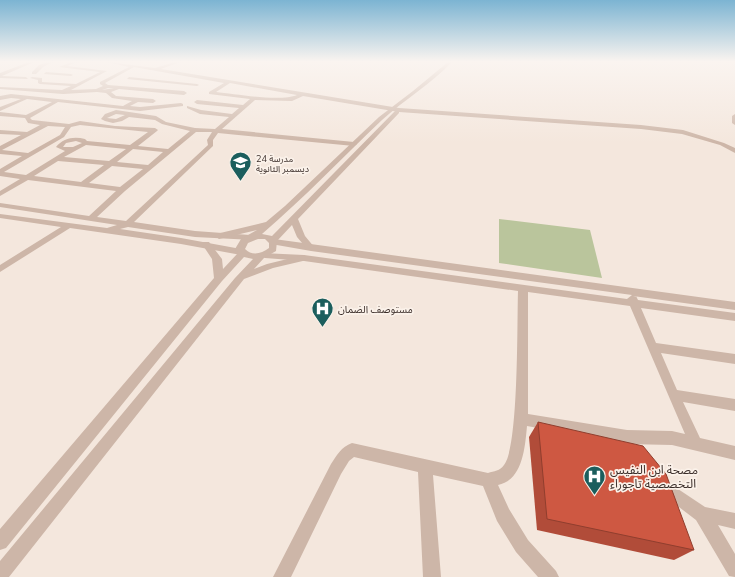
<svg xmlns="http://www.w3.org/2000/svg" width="735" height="577" font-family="Mulish,'Noto Sans Arabic',sans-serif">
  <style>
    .green { fill: #bac59c }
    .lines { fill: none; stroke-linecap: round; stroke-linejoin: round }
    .minor { fill: #cdb6a8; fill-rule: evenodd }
    .tertiary { fill: #cdb6a8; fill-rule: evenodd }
    .wall { fill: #b14c39 }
    .building { fill: #ce5842; stroke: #903e2e }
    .labels { text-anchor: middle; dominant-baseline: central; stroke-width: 3.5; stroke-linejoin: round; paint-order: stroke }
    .far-poi-label { font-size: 9px; fill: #3a2d29; stroke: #fbf2ea; text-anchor: start }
    .poi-label { font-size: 10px; fill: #3a2d29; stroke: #fbf2ea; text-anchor: start }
    .near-poi-label { font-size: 12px; fill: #3a2d29; stroke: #fbf2ea; text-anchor: start }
  </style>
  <rect width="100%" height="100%" fill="#f4e7dd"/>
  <path class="green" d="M499 219 590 230 602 278 499 263Z"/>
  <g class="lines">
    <g class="minor">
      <path d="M29 62H34L2 76 26 77 28 79 0 78V73Z"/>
      <path d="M48 62H53L43 67 36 74H32V72L39 65Z"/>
      <path d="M72 62H77L67 66 107 71 71 90 96 89 103 86 100 84V82L129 67 107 62 155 68 175 62H180L161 69 399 108 641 125 683 130 724 143 735 148V153L720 145 682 134 641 129 399 112 303 96 292 101 255 100 222 129 354 142 357 144 354 146 218 133 213 140V146L134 222 195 231 250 235 253 236 254 238 253 240 195 237 128 227 120 229 181 238 241 249 244 250 246 252 244 254 241 255 181 244 70 228 0 272V265L61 227 0 218V214L107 228 117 225 0 207V203L89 216 116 191 28 180 0 196V191L20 179 0 176V169L22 156 0 154V146L21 135 0 134V130L27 132 40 125 28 123 25 118 0 116V112L26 115 52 102 27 99 0 111V107L21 99 11 98 0 100V96L11 94 123 106 132 101 112 98 106 93 97 92 63 94 0 89V87L62 90 71 86 40 84 38 83V80L30 78 32 77 42 78V82L76 84 100 72 59 67ZM134 67 224 83 209 92V94L250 99 243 105 197 100 194 102 197 104 239 108 232 114 201 110 187 106V108L200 114 229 117 215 129 195 128 166 122 156 116 116 110 105 114 101 119 105 121 113 123 122 121 129 117 155 120 162 124 190 131 168 149 138 146 157 131 158 130 155 128 115 126 80 121 69 124 32 120 30 118 58 102 140 111 183 106V104L181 103 140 107 130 106 138 102 153 103 156 101 153 99 116 96 111 92 119 89 184 95 187 93 184 91 108 85 105 83ZM230 83 297 95C280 102 236 94 216 92ZM108 88H114L102 90ZM116 114 125 115 116 119 107 118ZM80 125 148 132 130 145 87 141 85 139C74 136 63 138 56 147L65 151 26 175 4 172 64 137 71 127ZM48 126 65 127 60 135 28 153 2 150ZM196 132H212L207 140 208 145 126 221 97 217 125 191ZM76 141 82 143 73 147H63L66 143ZM86 145 126 149 109 161 64 157ZM133 149 163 152 148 165 117 162ZM58 161 104 165 81 182 34 176ZM112 166 143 169 120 187 89 183Z"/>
      <path d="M46 72 71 74 73 75 71 76 44 74Z"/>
      <path d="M129 77 197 84 199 85 197 86 127 79Z"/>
      <path d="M735 114V125L732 123V116Z"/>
      <path d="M274 239 735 302V310L633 296H636L638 300 735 313V321L641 308 656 343 735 354V364L661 353 677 390 735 399V411L683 402 700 438 735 446V460L672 445 627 444 527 426C525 447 523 480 498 485L509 509 528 540 556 571 559 577H538L516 552 497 521 483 486 433 475 441 577H423L418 472 354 457 349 461 341 474 291 577H273L331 464C337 455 341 447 352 443L488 473C494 471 500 471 504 465 519 447 517 321 518 291L304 261 265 258 260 255 262 253 304 255 627 299 632 295 311 251 271 244 270 242 271 240ZM528 292 630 306 685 434 672 431 627 430 528 414Z"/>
      <path d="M663 479 705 507 735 513V529L718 525 735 554V577L729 576 696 520 658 491 656 486 658 481Z"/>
    </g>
    <path class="tertiary" d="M448 62H452C431 84 404 100 382 120 342 158 304 198 262 234L272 236 395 111H399V113L298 219 305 236 315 248 314 250H308L297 237 292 225 277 241 276 251 264 258 254 269 267 264 304 255 309 258 307 260 273 268 244 279 9 577H0V561L235 278 253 259 244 257 222 281 6 548 0 550V529L214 278 212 259 202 244 203 242H209L222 259 223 269 238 253 235 249 241 239 257 230 219 239 215 236 216 234 266 222 285 206 379 117 413 91ZM258 239H265L269 243V248C261 254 252 256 245 249L248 243Z"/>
  </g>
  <path class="wall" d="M538 422 694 550 674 560 537 530 529 437Z"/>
  <path class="building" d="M538 422 643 446 666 474 694 550 547 519Z"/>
  <linearGradient id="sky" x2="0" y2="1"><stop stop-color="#7cb4d2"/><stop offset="0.43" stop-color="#faf4f0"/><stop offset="1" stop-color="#faf4f0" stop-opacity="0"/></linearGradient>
  <rect width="735" height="143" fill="url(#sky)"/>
  <defs>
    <symbol id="school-pin" viewBox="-11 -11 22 30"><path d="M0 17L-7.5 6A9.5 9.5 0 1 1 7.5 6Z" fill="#1b5e5d" stroke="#fbf2ea"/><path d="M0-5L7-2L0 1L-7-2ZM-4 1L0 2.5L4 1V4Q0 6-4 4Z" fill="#fff"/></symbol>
    <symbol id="hospital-pin" viewBox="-11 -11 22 30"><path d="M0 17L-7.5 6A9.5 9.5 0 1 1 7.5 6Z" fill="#1b5e5d" stroke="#fbf2ea"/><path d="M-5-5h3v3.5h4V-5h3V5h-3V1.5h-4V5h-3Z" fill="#fff"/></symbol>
  </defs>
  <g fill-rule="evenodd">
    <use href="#school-pin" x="228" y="150" width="25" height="34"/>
    <use href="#hospital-pin" x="310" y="296" width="25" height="34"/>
    <use href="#hospital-pin" x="582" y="464" width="25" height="34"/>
  </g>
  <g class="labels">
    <g class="far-poi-label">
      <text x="256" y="158">مدرسة 24<tspan x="256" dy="10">ديسمبر الثانوية</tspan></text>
    </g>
    <g class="poi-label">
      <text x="338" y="309">مستوصف الضمان</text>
    </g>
    <g class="near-poi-label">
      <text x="610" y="469">مصحة ابن النفيس<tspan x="610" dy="14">التخصصية تاجوراء</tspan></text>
    </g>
  </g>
</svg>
